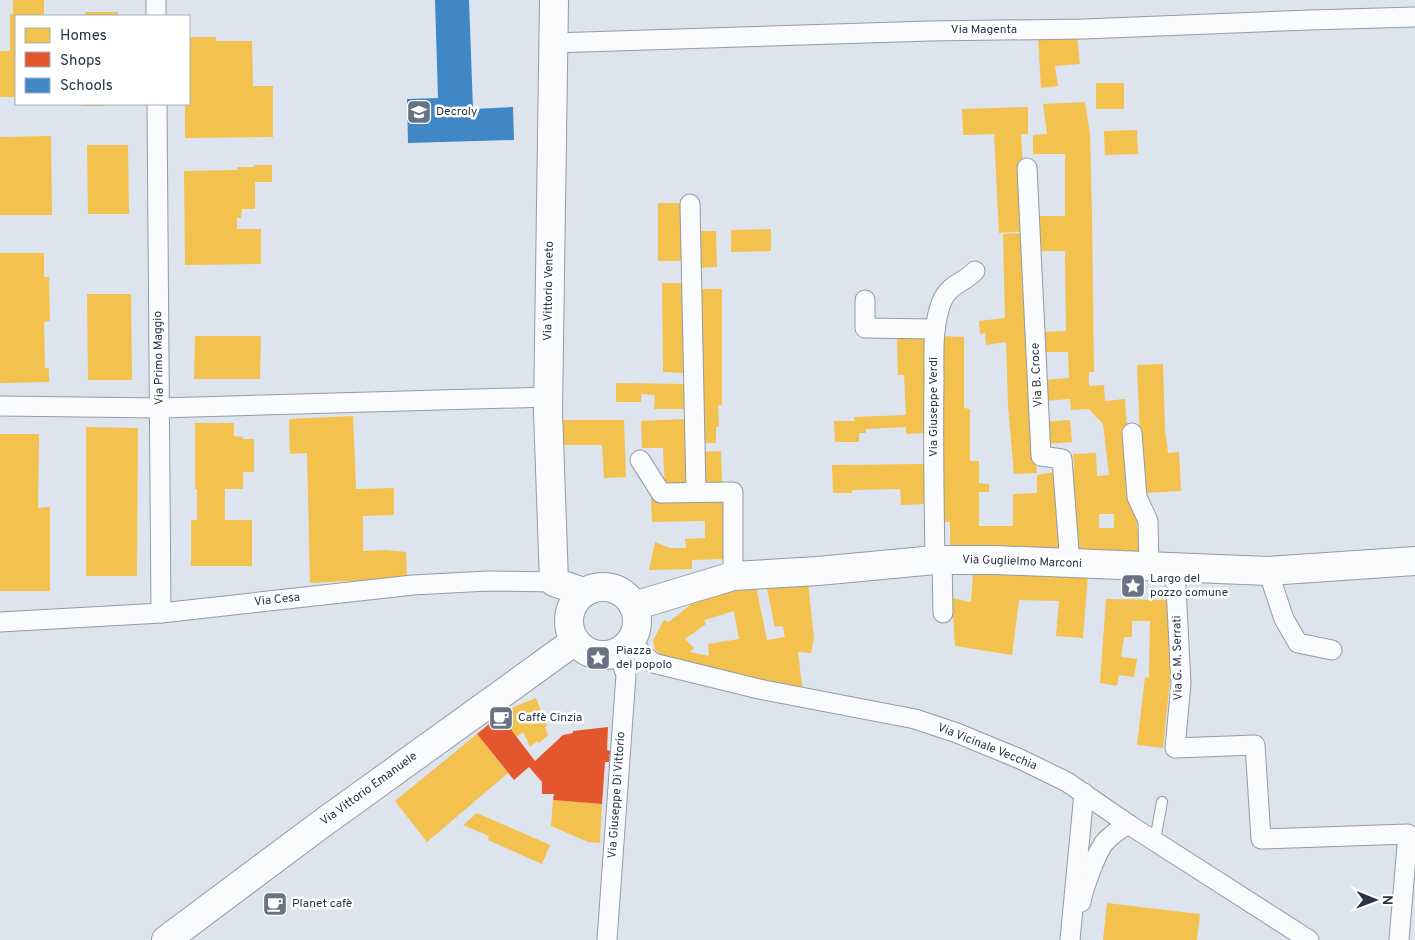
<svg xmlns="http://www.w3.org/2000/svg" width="1415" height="940" font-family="Overpass,sans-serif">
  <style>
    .homes { fill: #f2c14e; fill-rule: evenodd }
    .shops { fill: #e4572e }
    .schools { fill: #3f88c5 }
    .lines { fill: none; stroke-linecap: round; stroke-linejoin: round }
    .lane-casing { stroke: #929ba7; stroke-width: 12 }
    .street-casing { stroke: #929ba7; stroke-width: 21 }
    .secondary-casing { stroke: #929ba7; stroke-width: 30 }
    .lane { stroke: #fafbfc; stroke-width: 10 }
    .street { stroke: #fafbfc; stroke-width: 19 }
    .secondary { stroke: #fafbfc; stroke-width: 28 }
    .labels { text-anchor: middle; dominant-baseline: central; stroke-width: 5; stroke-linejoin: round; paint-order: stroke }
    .street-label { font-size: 12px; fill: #283548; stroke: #fff }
    .poi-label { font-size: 12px; fill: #283548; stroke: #fff; text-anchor: start }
  </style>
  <rect width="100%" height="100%" fill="#dde4ee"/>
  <g class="homes">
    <path d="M13 0H44V14H40V16H16V97H0V51H10V14H13Z"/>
    <rect x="85" y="12" width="33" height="4"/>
    <path d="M1077 35 1080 64 1055 66 1058 86 1041 88 1038 37Z"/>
    <path d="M189 37H216V41H252L253 86H273V137L185 138V104H189Z"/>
    <rect x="1096" y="83" width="28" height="26"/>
    <path d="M1085 102 1090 134 1092 216 1094 372H1089V386L1104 385 1105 401 1125 399 1133 514H1137V529H1142V554L1075 555 1070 469H1074L1073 454 1096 453 1097 476 1109 475 1103 424 1089 409 1071 410 1070 399 1043 401 1042 380 1069 378 1068 352H1040V332L1066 331 1065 251H1039V216H1065V154H1033V135L1047 134 1043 104ZM1099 514H1114V528H1099Z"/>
    <rect x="82" y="104" width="22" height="2"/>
    <path d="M1028 107V134H1021L1027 231 999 233 994 134 963 135 962 109Z"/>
    <path d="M1137 130 1138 154 1105 155 1104 131Z"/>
    <path d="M51 136 52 215H0V137Z"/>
    <path d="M87 145H128L129 214H88Z"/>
    <path d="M254 165H272V182H255V209H242L241 218H237V229H261V264L185 265 184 171 238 170 237 167H254Z"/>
    <rect x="658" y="203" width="27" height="58"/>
    <path d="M771 229V251L731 252V230Z"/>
    <path d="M697 231H716L717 267 698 268Z"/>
    <path d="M1026 233 1032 404 1037 473 1014 474 1008 405 1006 342 986 345 985 333 980 334 979 321 1005 318 1003 234Z"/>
    <path d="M0 253H44V277H49L50 321 44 322 45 368H49V382L0 383Z"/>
    <path d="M662 283H686V373L663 372Z"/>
    <path d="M697 289H722V405L718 406 719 427H716V443H700Z"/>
    <path d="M87 294H131L132 380H88Z"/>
    <path d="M195 336H261L260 379H194Z"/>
    <path d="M942 336 964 337V408L970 409V461H979V483L989 484V492H979V526H1013V494L1037 493V475L1054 472 1062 553 950 549V522H942Z"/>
    <path d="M926 338V433L906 434V427L866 429V433H859V442H835L834 421H855L854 417 906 415 904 375H898L897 339Z"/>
    <path d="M1163 364 1165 429 1168 453 1179 452 1181 491 1142 493 1137 365Z"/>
    <path d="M616 383 686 384 685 409H654L655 395 641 394V402H616Z"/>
    <path d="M353 416 356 489 394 488V515L363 516V551L386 550 406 552 407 578 310 583 307 453 290 454 289 419Z"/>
    <path d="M686 419 692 487 665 488 663 448H642L641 421Z"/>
    <path d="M559 420H624L626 477 604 478 602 445H559Z"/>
    <path d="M1070 420 1072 442 1044 444 1043 422Z"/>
    <path d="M195 423H234V436L243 437V439H254V472H243V489H225V520H252V566H191V520H197V489H195Z"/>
    <path d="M86 427 138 428 137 576H86Z"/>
    <path d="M0 434H39L38 508 50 507V591H0Z"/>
    <path d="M721 451 722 482 702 483 701 452Z"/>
    <path d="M926 464 927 504 901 505 900 489 852 490V493H833L832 465Z"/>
    <path d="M726 496V559L692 560V569L649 570 655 542 670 548H686L685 539 705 538V521L652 522 651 498Z"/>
    <path d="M973 574H1088L1083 638 1056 636 1059 601 1019 600 1012 655 955 646 952 598 971 602Z"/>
    <path d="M808 582 814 638 811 653 798 652 803 693 706 669 673 658 671 662 655 650 653 640 664 620 669 622 700 597 701 592 756 586 767 640 785 637 783 626 775 627 766 585ZM734 611 739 639 708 644 709 656 690 652 694 648 685 639 706 624 704 620Z"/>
    <path d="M1106 599 1171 600 1170 680 1163 748 1137 745 1145 677 1149 678 1150 621H1132V637H1124L1121 657 1137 659 1134 677 1119 675 1117 686 1100 683Z"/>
    <path d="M536 698 547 726 545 727 548 735 539 743 537 741 530 747 523 732 516 737 500 715 516 706Z"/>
    <path d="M477 734 508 773 427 842 395 801Z"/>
    <path d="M553 800 602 804 600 843 588 842 551 826Z"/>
    <path d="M477 813 550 845 542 864 488 840 489 836 463 825Z"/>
    <path d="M1107 903 1200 914 1197 940H1103Z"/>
  </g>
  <path class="shops" d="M500 715 535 761 563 735 573 733V731L608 727 607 750 610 751 609 762H605L602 804 553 800 554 794H542V782L529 767 514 780 477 734Z"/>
  <path class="schools" d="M435 0H469L473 109 513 107 514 140 408 143 407 99 438 98Z"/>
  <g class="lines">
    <defs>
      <path id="lane" d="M1155 840 1162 802"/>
      <g id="street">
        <path d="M156 0V16"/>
        <path d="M553 43 930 31 1084 29 1310 20 1415 17"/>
        <path d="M157 104 161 613"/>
        <path d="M1027 168 1041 456 1062 459 1070 564"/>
        <path d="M690 204 696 492"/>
        <path d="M865 300V328L935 329"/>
        <path d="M0 406 160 408 548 397"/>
        <path d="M1132 433 1137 497 1148 521 1149 566"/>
        <path d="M640 460 661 493 733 492V576"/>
        <path d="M942 559 943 613"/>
        <path d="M935 560C934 500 933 440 934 380 934 354 932 326 942 301 949 284 964 283 975 271"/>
        <path d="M1175 568 1181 683 1175 748 1255 745 1261 839 1408 834 1399 940"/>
        <path d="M1268 571 1284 619 1298 643 1332 650"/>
        <path d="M0 622 161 613 413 585 488 581 554 582"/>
        <path d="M630 642 653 663 759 689 915 719 957 733 1020 759 1067 782 1128 824 1309 940"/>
        <path d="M1081 902C1083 889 1096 854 1104 843 1111 835 1120 829 1128 824"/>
        <path d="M607 940 626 675 618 652"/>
        <path d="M1070 940 1084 793"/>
      </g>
      <g id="secondary">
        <path d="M554 0 548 412 554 582 583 592"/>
        <circle cx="603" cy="621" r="34"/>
        <path d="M634 606 733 576 818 571 935 560H995L1268 571 1415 561"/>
        <path d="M166 940 320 825 575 641"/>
      </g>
    </defs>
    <use href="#lane" class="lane-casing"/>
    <use href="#street" class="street-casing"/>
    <use href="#secondary" class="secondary-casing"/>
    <use href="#lane" class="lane"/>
    <use href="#street" class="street"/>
    <use href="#secondary" class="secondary"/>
  </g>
  <defs>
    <symbol id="school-square" viewBox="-11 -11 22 22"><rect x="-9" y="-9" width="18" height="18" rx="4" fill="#677282" stroke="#fff"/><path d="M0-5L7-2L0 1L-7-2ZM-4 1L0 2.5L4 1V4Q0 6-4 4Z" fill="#fff"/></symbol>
    <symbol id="sight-square" viewBox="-11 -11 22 22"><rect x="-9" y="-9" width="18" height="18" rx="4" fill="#677282" stroke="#fff"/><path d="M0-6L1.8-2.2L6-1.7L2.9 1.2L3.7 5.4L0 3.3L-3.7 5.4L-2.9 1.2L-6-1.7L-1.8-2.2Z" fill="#fff"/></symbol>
    <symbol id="cafe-square" viewBox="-11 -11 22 22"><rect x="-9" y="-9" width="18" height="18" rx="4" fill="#677282" stroke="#fff"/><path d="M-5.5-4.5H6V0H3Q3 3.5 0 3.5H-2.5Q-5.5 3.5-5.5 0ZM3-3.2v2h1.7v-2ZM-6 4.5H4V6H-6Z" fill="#fff"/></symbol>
  </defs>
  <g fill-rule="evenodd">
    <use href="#school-square" x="405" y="98" width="28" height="28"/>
    <use href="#sight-square" x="1119" y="572" width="28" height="28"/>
    <use href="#sight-square" x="584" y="644" width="28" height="28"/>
    <use href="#cafe-square" x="487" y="704" width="28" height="28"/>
    <use href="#cafe-square" x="261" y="890" width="28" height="28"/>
  </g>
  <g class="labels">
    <g class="street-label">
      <text x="984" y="30">Via Magenta</text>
      <text transform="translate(549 291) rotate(-89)">Via Vittorio Veneto</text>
      <text transform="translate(159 358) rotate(-91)">Via Primo Maggio</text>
      <text transform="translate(1037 375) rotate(-93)">Via B. Croce</text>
      <text transform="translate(934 407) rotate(-90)">Via Giuseppe Verdi</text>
      <text transform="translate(1022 562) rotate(2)">Via Guglielmo Marconi</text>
      <text transform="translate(277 600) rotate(-6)">Via Cesa</text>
      <text transform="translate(1178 658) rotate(-91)">Via G. M. Serrati</text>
      <text transform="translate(987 747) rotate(22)">Via Vicinale Vecchia</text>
      <text transform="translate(369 789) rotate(-36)">Via Vittorio Emanuele</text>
      <text transform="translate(617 795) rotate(-86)">Via Giuseppe Di Vittorio</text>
    </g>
    <g class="poi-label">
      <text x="436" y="112">Decroly</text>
      <text x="1150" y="579">Largo del<tspan x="1150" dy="14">pozzo comune</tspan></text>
      <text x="616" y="651">Piazza<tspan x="616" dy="14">del popolo</tspan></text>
      <text x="518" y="718">Caffè Cinzia</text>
      <text x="292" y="904">Planet cafè</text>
    </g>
  </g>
  <rect x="15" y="15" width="175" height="90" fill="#ffffff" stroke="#a9aeb6"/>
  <rect x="25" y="28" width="25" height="15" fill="#f2c14e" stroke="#a9aeb6"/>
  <text x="60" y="40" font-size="15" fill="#283548">Homes</text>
  <rect x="25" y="52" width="25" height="15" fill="#e4572e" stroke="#a9aeb6"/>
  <text x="60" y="65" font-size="15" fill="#283548">Shops</text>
  <rect x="25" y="78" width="25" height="15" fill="#3f88c5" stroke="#a9aeb6"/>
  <text x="60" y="90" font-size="15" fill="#283548">Schools</text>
  <g transform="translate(1375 900) rotate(91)" stroke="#ffffff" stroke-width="4" paint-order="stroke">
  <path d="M0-4L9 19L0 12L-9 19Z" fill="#283548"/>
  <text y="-8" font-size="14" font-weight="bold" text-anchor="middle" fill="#283548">N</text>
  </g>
</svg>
